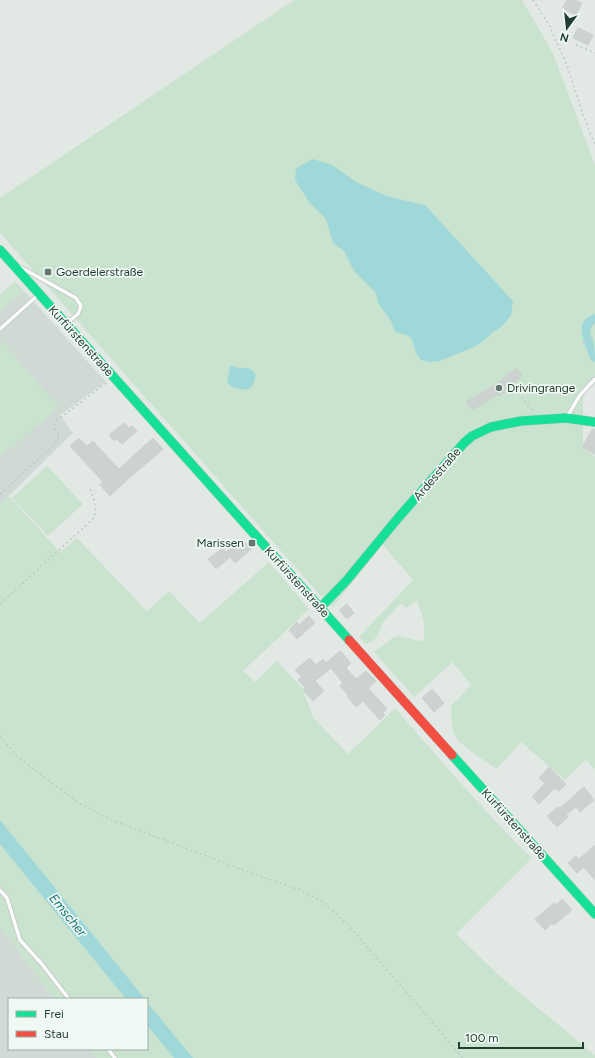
<svg xmlns="http://www.w3.org/2000/svg" width="595" height="1058" font-family="Figtree,sans-serif">
  <style>
    .built { fill: #cfdad4 }
    .green { fill: #cae3cf }
    .water { fill: #a0d8da }
    .building { fill: #ccd2cf; stroke: #cbd2ce }
    .lines { fill: none; stroke-linecap: round; stroke-linejoin: round }
    .lane-casing { stroke: #bfc6c2; stroke-width: 5 }
    .fast-casing { stroke: #bec6c2; stroke-width: 10 }
    .jam-casing { stroke: #bec6c2; stroke-width: 10 }
    .path { stroke: #bfc9c4; stroke-width: 1.5; stroke-dasharray: 2 3; stroke-linecap: butt }
    .lane { stroke: #fbfcfb; stroke-width: 3.5 }
    .fast { stroke: #16e098; stroke-width: 9 }
    .jam { stroke: #f24e42; stroke-width: 9 }
    .poi-dot { fill: #637970; stroke: #f0f8f3; stroke-width: 1.5 }
    .labels { text-anchor: middle; dominant-baseline: central; stroke-width: 3.5; stroke-linejoin: round; paint-order: stroke }
    .poi-label { font-size: 12px; fill: #1f3d31; stroke: #f0f8f3; text-anchor: start }
    .street-label { font-size: 12px; fill: #1f3d31; stroke: #f0f8f3 }
    .water-label { font-size: 13px; font-style: italic; fill: #15767c; stroke: #f0f8f3 }
  </style>
  <rect width="100%" height="100%" fill="#e2e9e5"/>
  <g class="built">
    <path d="M24 291 106 382 60 415 73 433 0 504V312Z"/>
    <path d="M0 926 54 999H9V1049H90L97 1058H0Z"/>
  </g>
  <g class="green">
    <path d="M294 0H522L553 53 595 165V382L583 395V449L595 456V769L586 760 565 780 521 742 497 769C487 762 458 745 454 734 451 726 452 714 451 706L471 685 455 665 453 662 414 697 374 652 392 638 399 636 420 641H423C427 627 422 613 417 601L406 608 401 603C396 609 390 614 385 620 377 631 382 638 366 644L359 637 413 580 382 544 333 607 320 595 0 233V198Z"/>
    <path d="M15 281 24 291 0 312V294Z"/>
    <path d="M0 339 59 407 0 457Z"/>
    <path d="M47 466 83 504 48 536 12 498Z"/>
    <path d="M9 496 60 552 77 538 147 611 169 591 200 623 269 562 309 609 243 671 255 682 277 661 302 688 313 717 348 754 395 708C440 759 483 811 532 858L456 934 502 978 595 1055V1058H97L90 1049H147V999H54L0 926V504Z"/>
  </g>
  <g class="water">
    <path d="M313 159 332 165 358 183 389 197 425 205 513 301 511 316 501 327 493 332 485 340 474 347 440 361 429 362 421 360 416 353 412 340 409 336 395 332 391 321 378 303 376 293 354 271 344 251 333 243 326 219 309 202 295 180 296 168Z"/>
    <path d="M595 314V323C586 331 592 336 594 345 595 350 595 357 595 362L592 361 590 358C587 349 577 329 584 321 586 317 591 316 595 314Z"/>
    <path d="M231 366C234 366 238 368 242 368 250 369 251 367 256 375L252 387 246 390 234 388 227 383 230 367Z"/>
    <path d="M0 820 145 999H126L0 844Z"/>
    <path d="M147 1002 192 1057 193 1058H174L147 1025Z"/>
  </g>
  <g class="building">
    <path d="M567 0H575L582 3 576 15 562 8Z"/>
    <path d="M578 28 593 35 588 45 573 38Z"/>
    <path d="M516 368 522 374 519 379 504 391 472 410 466 402 498 383Z"/>
    <path d="M124 423 129 428 132 426 137 431 122 444 116 439 114 441 109 435Z"/>
    <path d="M592 429H595V454L582 448Z"/>
    <path d="M79 438 87 446 93 441 102 451 119 469 153 438 163 449 128 479 110 496 100 485 103 482 70 446Z"/>
    <path d="M242 539 251 549 235 563 230 557 216 569 208 559 223 548 226 552Z"/>
    <path d="M347 604 354 613 347 619 339 610Z"/>
    <path d="M309 616 315 623 297 639 289 630 297 622 299 625Z"/>
    <path d="M340 651 351 663 346 668 356 679 366 671 376 681 368 688 387 709 383 713 385 715 380 720 363 701 356 707 347 696 348 695 340 686 343 683 331 668 315 681 324 691 313 701 303 690 305 688 298 680 302 677 295 670 310 658 316 665 323 659 326 663Z"/>
    <path d="M432 689 444 703 434 712 422 698Z"/>
    <path d="M549 767 566 784 559 791 555 788 539 804 532 797 545 783 539 778Z"/>
    <path d="M584 787 594 800 580 812 576 807 566 815 568 817 557 827 547 816 558 807 560 808Z"/>
    <path d="M595 845V880L584 867 577 873 568 863 576 856 579 859Z"/>
    <path d="M562 899 572 910 554 925 552 923 545 930 535 919 554 903 556 905Z"/>
  </g>
  <g class="lines">
    <defs>
      <g id="lane">
        <path d="M20 267 76 298 81 306 78 314 67 323"/>
        <path d="M0 329 38 295"/>
        <path d="M567 417 580 395 595 379"/>
        <path d="M0 890 7 898 20 940 41 963 69 999"/>
        <path d="M108 1049 115 1058"/>
      </g>
      <g id="fast">
        <path d="M0 250 349 640"/>
        <path d="M320 608 347 580 398 518 464 443 472 436 491 427 521 421 566 418 595 422"/>
        <path d="M452 755 595 914"/>
      </g>
      <path id="jam" d="M349 640 452 755"/>
    </defs>
    <use href="#lane" class="lane-casing"/>
    <use href="#fast" class="fast-casing"/>
    <use href="#jam" class="jam-casing"/>
    <g class="path">
      <path d="M533 0 549 25 567 65 583 115 595 145"/>
      <path d="M576 45 595 53"/>
      <path d="M583 343 593 338"/>
      <path d="M512 385 532 410"/>
      <path d="M497 392 499 396 513 386"/>
      <path d="M0 494 56 443 59 435C56 430 53 427 56 421L106 383"/>
      <path d="M0 604 94 518C97 506 94 499 90 488"/>
      <path d="M0 736 15 754 46 779 81 804 109 819 251 873 300 890 320 900 335 912 358 936 463 1058"/>
    </g>
    <use href="#lane" class="lane"/>
    <use href="#fast" class="fast"/>
    <use href="#jam" class="jam"/>
  </g>
  <g class="poi-dot">
    <rect x="44" y="268" width="8" height="8" rx="2"/>
    <circle cx="499" cy="388" r="4"/>
    <rect x="248" y="539" width="8" height="8" rx="2"/>
  </g>
  <g class="labels">
    <g class="poi-label">
      <text x="56" y="272">Goerdelerstraße</text>
      <text x="507" y="388">Drivingrange</text>
      <text x="244" y="543" text-anchor="end">Marissen</text>
    </g>
    <g class="street-label">
      <text transform="translate(81 341) rotate(48)">Kurfürstenstraße</text>
      <text transform="translate(437 474) rotate(-49)">Ardesstraße</text>
      <text transform="translate(297 582) rotate(48)">Kurfürstenstraße</text>
      <text transform="translate(514 824) rotate(48)">Kurfürstenstraße</text>
    </g>
    <g class="water-label">
      <text transform="translate(68 915) rotate(51)">Emscher</text>
    </g>
  </g>
  <rect x="8" y="998" width="140" height="52" fill="#f0f8f3" stroke="#9cada5"/>
  <rect x="16" y="1011" width="20" height="6" fill="#16e098" stroke="#9cada5"/>
  <text x="44" y="1018" font-size="12" fill="#1f3d31">Frei</text>
  <rect x="16" y="1031" width="20" height="6" fill="#f24e42" stroke="#9cada5"/>
  <text x="44" y="1038" font-size="12" fill="#1f3d31">Stau</text>
  <g transform="translate(567 28) rotate(195)" stroke="#f0f8f3" stroke-width="3" paint-order="stroke">
  <path d="M0-3L7 15L0 10L-7 15Z" fill="#1f3d31"/>
  <text y="-6" font-size="11" font-weight="bold" text-anchor="middle" fill="#1f3d31">N</text>
  </g>
  <path d="M459 1042v6h124v-6" fill="none" stroke="#1f3d31" stroke-width="2"/>
  <text x="465" y="1042" font-size="12" fill="#1f3d31" stroke="#f0f8f3" stroke-width="3" paint-order="stroke">100 m</text>
</svg>
